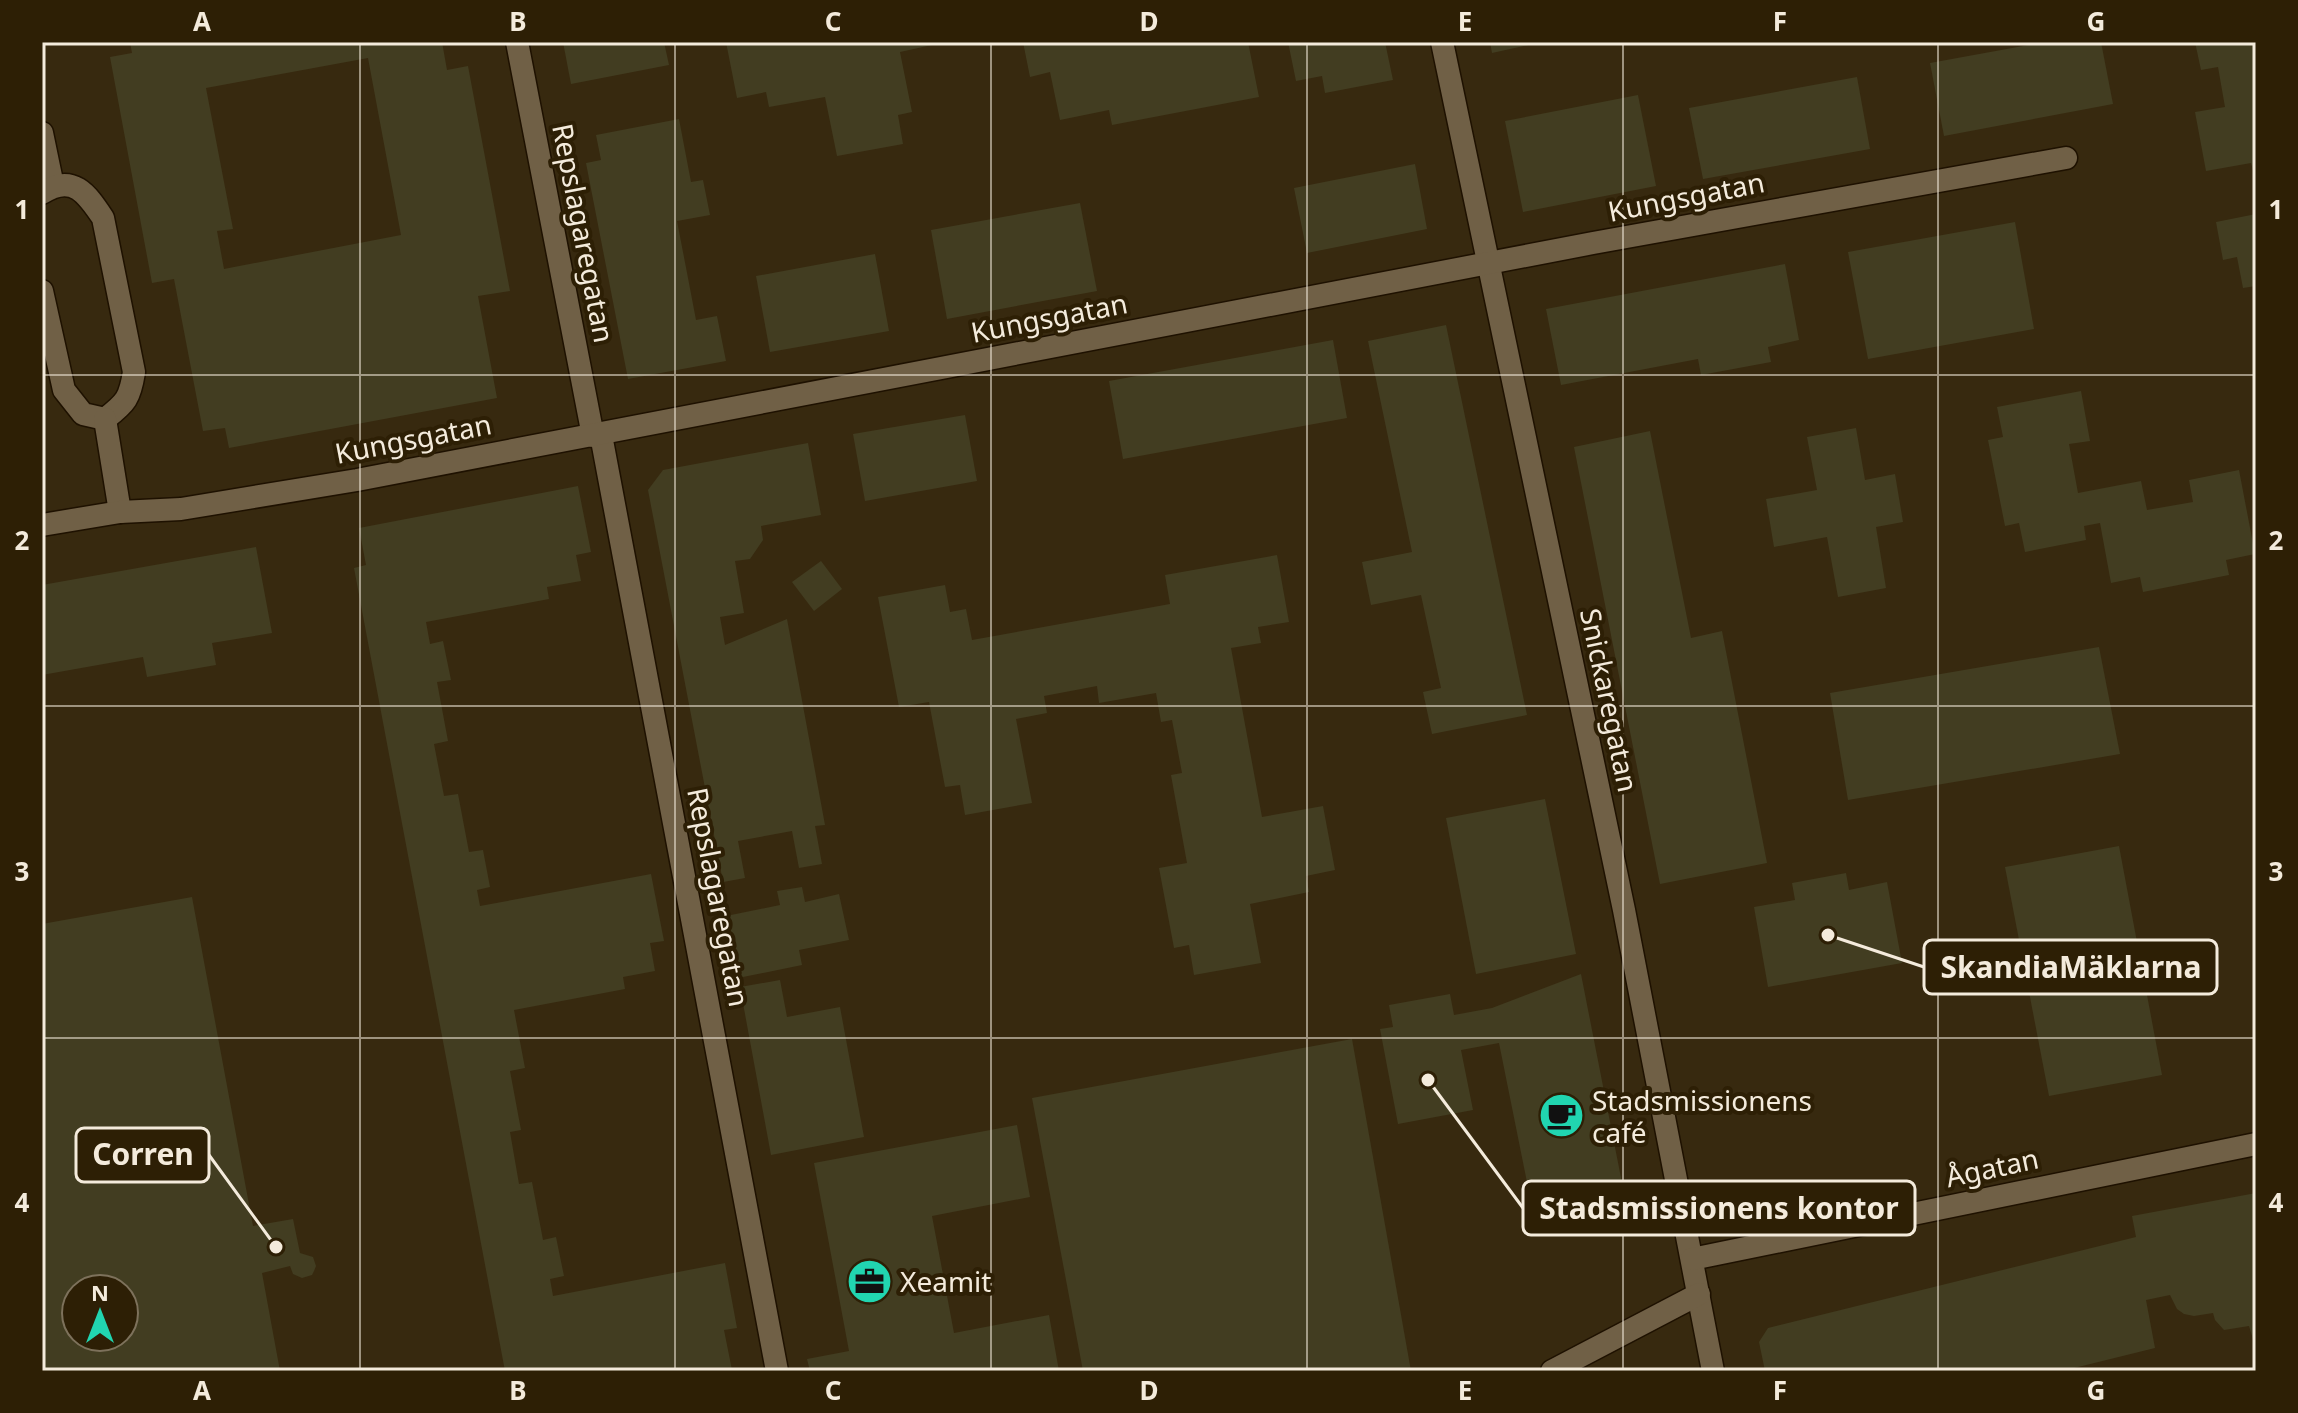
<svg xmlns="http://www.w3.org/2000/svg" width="2298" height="1413" font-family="'Noto Sans',sans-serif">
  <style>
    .building { fill: #423d21; fill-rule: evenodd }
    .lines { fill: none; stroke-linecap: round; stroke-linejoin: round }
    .minor-casing { stroke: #1e1100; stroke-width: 25 }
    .minor { stroke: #706046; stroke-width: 22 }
    .grid { fill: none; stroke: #f4ebdc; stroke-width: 2; stroke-opacity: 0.55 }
    .labels { text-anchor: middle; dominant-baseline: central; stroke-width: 8; stroke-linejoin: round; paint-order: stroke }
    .street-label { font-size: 28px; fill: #f4ebdc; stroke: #2d1f05 }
    .poi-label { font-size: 28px; fill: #f4ebdc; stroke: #2d1f05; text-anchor: start }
    .leader { fill: none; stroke: #f4ebdc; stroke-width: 3 }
    .callout-dot { fill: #f4ebdc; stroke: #2d1f05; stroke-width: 3 }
    .callout { fill: #2d1f05; stroke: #f4ebdc; stroke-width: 3 }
    .callout-label { font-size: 30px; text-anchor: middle; font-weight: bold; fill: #f4ebdc }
    .neatline { fill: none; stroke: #f4ebdc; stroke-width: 3 }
    .grid-label { font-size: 26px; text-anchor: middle; font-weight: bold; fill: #f4ebdc }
  </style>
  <rect width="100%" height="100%" fill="#37290f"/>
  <g class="building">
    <path d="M130 42H442L447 70 468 66 510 291 478 296 497 398 229 448 225 428 203 431 174 279 152 283 110 57 132 53ZM368 58 401 235 224 269 217 231 233 229 206 88Z"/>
    <path d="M563 42H664L669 65 571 84Z"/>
    <path d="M726 42H931L932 45 900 52 912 112 898 115 903 144 837 156 825 97 769 107 766 92 737 98Z"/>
    <path d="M1023 42H1248L1259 97 1112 125 1109 110 1060 120 1050 72 1030 77Z"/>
    <path d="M1288 42H1385L1393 80 1325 93 1322 76 1296 81Z"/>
    <path d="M1490 42H1538V43L1492 53Z"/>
    <path d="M2045 42H2101L2113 104 1944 136 1930 63Z"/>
    <path d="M2195 42H2256V181L2251 163 2206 171 2195 112 2225 107 2218 67 2201 70Z"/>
    <path d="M1857 77 1870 149 1703 179 1689 108Z"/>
    <path d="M1638 95 1656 186 1523 212 1505 121Z"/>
    <path d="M679 119 691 182 703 180 710 215 677 221 688 278 696 320 717 316 726 361 628 379 586 163 601 160 596 135Z"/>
    <path d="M1415 164 1427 229 1307 253 1294 188Z"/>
    <path d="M1080 203 1097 291 947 319 931 230Z"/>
    <path d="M2256 214V286L2243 288 2237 257 2223 260 2216 222Z"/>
    <path d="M2015 222 2034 329 1868 359 1848 252Z"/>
    <path d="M875 254 889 331 770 352 756 276Z"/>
    <path d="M1785 264 1799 340 1768 347 1771 362 1701 375 1698 359 1561 385 1546 309Z"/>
    <path d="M1446 325 1527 715 1432 734 1423 692 1441 688 1421 595 1371 605 1362 562 1412 552 1368 341Z"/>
    <path d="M1333 340 1347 418 1123 459 1109 381Z"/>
    <path d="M2081 391 2090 441 2069 444 2078 493 2141 481 2147 510 2193 502 2189 480 2239 470 2255 554 2226 560 2229 575 2143 592 2140 577 2111 583 2100 523 2084 526 2086 540 2025 552 2019 523 2005 526 1988 440 2003 437 1997 407Z"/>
    <path d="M965 415 977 481 865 501 853 434Z"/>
    <path d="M1856 428 1865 480 1895 474 1903 522 1876 527 1886 588 1838 597 1827 537 1774 547 1766 499 1817 490 1807 437Z"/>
    <path d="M1650 431 1691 638 1722 631 1767 863 1660 884 1574 447Z"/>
    <path d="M808 443 821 515 761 526 763 540 750 559 735 561 744 613 720 617 725 645 787 619 825 825 815 826 822 864 799 868 792 831 738 841 745 878 723 882 648 490 663 470Z"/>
    <path d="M578 486 591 552 576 555 581 581 547 587 549 599 426 622 430 644 443 641 451 680 437 682 448 741 434 744 444 796 458 794 469 852 483 850 490 887 477 890 480 906 651 874 664 941 650 943 655 971 623 977 625 989 514 1010 525 1068 510 1071 521 1130 510 1132 519 1184 532 1182 543 1240 556 1237 564 1276 550 1279 553 1296 725 1263 737 1328 724 1330 732 1370 728 1371H505L354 568 366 565 359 528Z"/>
    <path d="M256 547 272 633 212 643 216 665 147 677 143 657 42 675V585Z"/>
    <path d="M1277 555 1289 622 1258 627 1261 643 1231 648 1262 817 1323 806 1335 870 1306 876 1309 892 1250 904 1261 963 1194 975 1189 945 1174 948 1159 868 1187 863 1171 775 1182 773 1172 720 1161 722 1156 693 1099 703 1097 686 1044 696 1047 713 1016 719 1032 803 965 815 960 785 945 787 929 702 899 707 878 597 945 585 950 612 966 609 972 640 1170 604 1165 575Z"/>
    <path d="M821 561 842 589 814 611 792 582Z"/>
    <path d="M2099 647 2120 754 1848 800 1830 693Z"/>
    <path d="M1545 799 1576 954 1476 974 1446 818Z"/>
    <path d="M2119 846 2162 1075 2049 1096 2005 867Z"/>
    <path d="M1846 873 1849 890 1887 882 1902 963 1768 987 1754 907 1795 900 1792 883Z"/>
    <path d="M802 887 805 902 839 894 849 940 799 950 802 965 738 978 726 916 780 905 777 891Z"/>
    <path d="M192 897 253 1226 293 1219 300 1253 313 1257 316 1266 314 1271 312 1275 302 1278 293 1274 290 1266 262 1273 280 1371H42V924ZM76 1289H124V1337H76Z"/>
    <path d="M1581 974 1623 1188 1592 1195 1595 1211 1566 1217 1562 1200 1532 1207 1499 1043 1461 1050 1473 1110 1398 1124 1380 1029 1393 1027 1389 1005 1450 994 1454 1015 1492 1008Z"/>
    <path d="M780 980 787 1017 840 1007 864 1137 771 1155 740 987Z"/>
    <path d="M1352 1039 1411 1371H1083L1032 1098Z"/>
    <path d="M1017 1125 1030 1197 932 1216 954 1333 1049 1315 1059 1371H810L807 1359 849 1351 814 1163Z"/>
    <path d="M2256 1193V1349L2249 1326 2224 1330 2215 1320 2213 1313 2194 1316 2184 1314 2177 1309 2170 1295 2146 1300 2155 1348 2062 1371H1765L1759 1342 1768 1328 2136 1237 2132 1216Z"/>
  </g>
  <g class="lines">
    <defs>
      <g id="minor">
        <path d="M517 42 593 436"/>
        <path d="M1442 42 1624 910 1713 1371"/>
        <path d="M42 133 53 186"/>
        <path d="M42 193C73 173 87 194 103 218L134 372C130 398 126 403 105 419"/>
        <path d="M42 291 64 390 83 414 105 419"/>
        <path d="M105 419 120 512"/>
        <path d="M601 435 777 1371"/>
        <path d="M42 525 120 512 181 509 357 480 1593 243 2066 158"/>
        <path d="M1692 1259 2256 1144"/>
        <path d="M1552 1371 1699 1294"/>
      </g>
    </defs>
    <use href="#minor" class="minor-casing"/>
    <use href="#minor" class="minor"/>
  </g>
  <path class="grid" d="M360 42V1371M675 42V1371M991 42V1371M1307 42V1371M1623 42V1371M1938 42V1371M42 375H2256M42 706H2256M42 1038H2256"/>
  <defs>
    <symbol id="cafe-disc" viewBox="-11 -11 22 22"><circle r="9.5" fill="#21d5b0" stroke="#2d1f05"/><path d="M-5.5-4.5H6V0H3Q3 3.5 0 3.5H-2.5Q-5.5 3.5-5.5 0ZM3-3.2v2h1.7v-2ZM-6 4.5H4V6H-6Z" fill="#111"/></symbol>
    <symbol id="office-disc" viewBox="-11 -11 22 22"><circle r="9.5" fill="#21d5b0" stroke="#2d1f05"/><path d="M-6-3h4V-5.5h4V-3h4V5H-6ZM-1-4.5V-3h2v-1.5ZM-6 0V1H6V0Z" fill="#111"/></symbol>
  </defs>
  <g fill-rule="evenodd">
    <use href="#cafe-disc" x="1536" y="1090" width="51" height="51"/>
    <use href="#office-disc" x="844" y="1256" width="51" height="51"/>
  </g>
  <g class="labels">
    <g class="street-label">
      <text transform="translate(1686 196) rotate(-11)">Kungsgatan</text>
      <text transform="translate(584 233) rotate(79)">Repslagaregatan</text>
      <text transform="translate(1049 317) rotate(-11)">Kungsgatan</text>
      <text transform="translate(413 438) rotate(-11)">Kungsgatan</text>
      <text transform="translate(1610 700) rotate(78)">Snickaregatan</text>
      <text transform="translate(719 897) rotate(79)">Repslagaregatan</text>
      <text transform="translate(1992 1167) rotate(-12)">Ågatan</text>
    </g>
    <g class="poi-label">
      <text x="1592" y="1100">Stadsmissionens<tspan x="1592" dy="32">café</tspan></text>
      <text x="900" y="1281">Xeamit</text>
    </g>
  </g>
  <path class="leader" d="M1828 935L1924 967M276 1247L209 1155M1428 1080L1523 1208"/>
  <g class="callout-dot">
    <circle cx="1828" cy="935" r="8"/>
    <circle cx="276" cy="1247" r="8"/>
    <circle cx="1428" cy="1080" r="8"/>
  </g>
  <g class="callout">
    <rect x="1924" y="940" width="293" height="54" rx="8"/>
    <rect x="76" y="1128" width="133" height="54" rx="8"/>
    <rect x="1523" y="1181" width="392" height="54" rx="8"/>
  </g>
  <g class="callout-label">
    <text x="2071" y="978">SkandiaMäklarna</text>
    <text x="143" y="1165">Corren</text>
    <text x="1719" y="1219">Stadsmissionens kontor</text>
  </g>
  <rect width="2298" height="1413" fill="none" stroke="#2d1f05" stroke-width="88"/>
  <g transform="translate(100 1313)"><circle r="38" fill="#2d1f05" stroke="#7d715b" stroke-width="2"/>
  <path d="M0-6L14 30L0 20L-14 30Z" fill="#21d5b0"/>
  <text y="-12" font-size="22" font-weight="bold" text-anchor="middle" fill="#f4ebdc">N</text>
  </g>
  <rect x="44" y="44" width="2210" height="1325" class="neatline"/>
  <g class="grid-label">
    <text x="202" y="31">A</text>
    <text x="518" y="31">B</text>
    <text x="833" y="31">C</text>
    <text x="1149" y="31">D</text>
    <text x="1465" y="31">E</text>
    <text x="1780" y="31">F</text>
    <text x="2096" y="31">G</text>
    <text x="22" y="219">1</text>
    <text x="2276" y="219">1</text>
    <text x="22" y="550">2</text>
    <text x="2276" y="550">2</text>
    <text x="22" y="881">3</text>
    <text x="2276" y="881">3</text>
    <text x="22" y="1212">4</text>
    <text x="2276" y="1212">4</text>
    <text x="202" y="1400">A</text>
    <text x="518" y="1400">B</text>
    <text x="833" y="1400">C</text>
    <text x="1149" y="1400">D</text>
    <text x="1465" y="1400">E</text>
    <text x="1780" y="1400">F</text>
    <text x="2096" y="1400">G</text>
  </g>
</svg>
